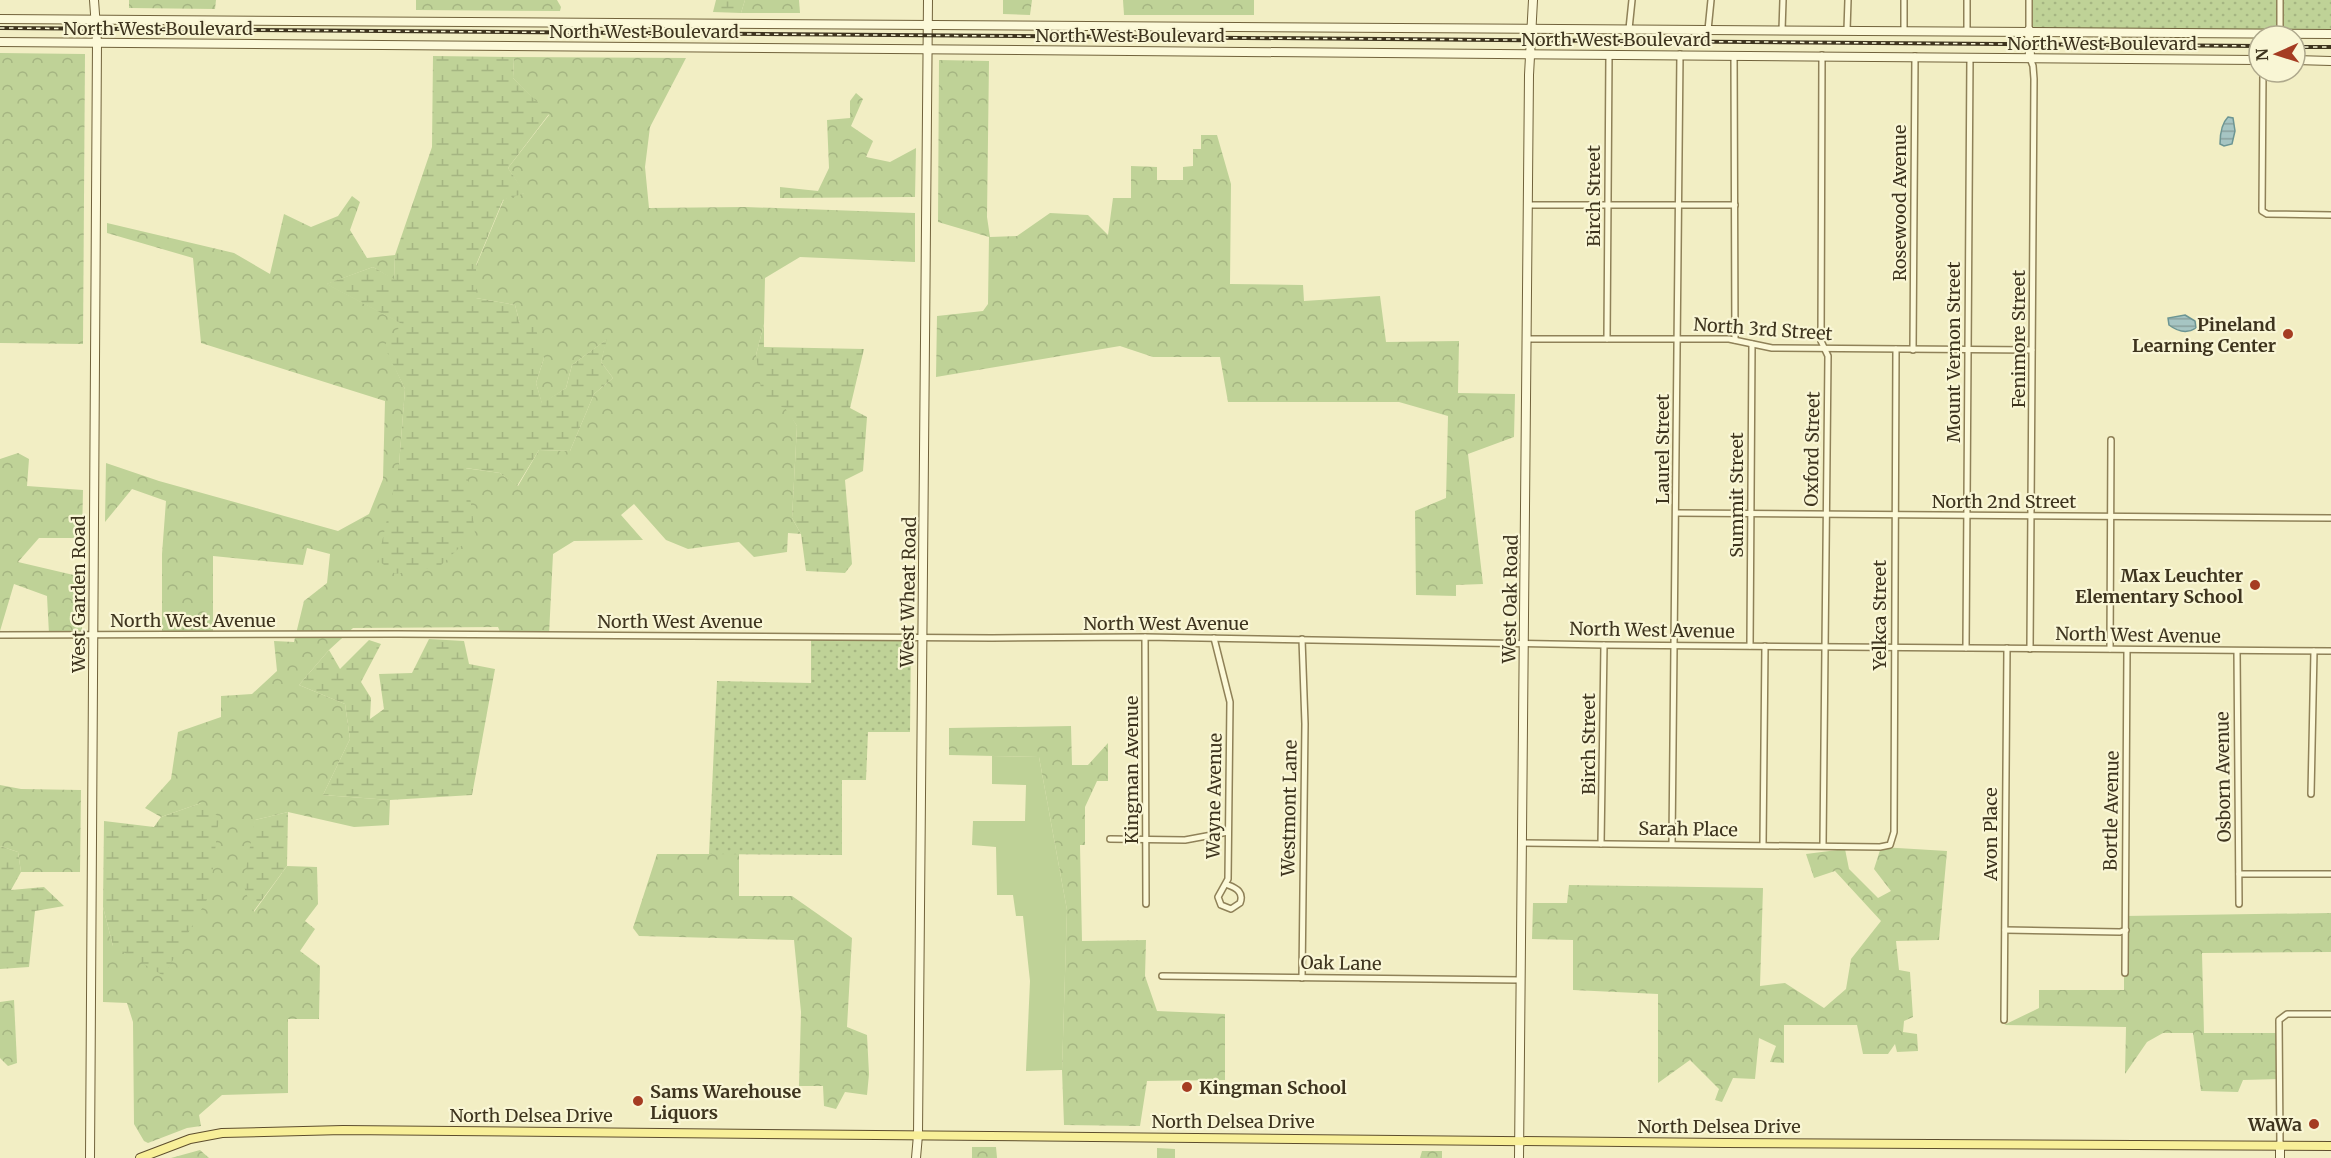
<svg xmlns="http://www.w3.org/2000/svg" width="2331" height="1158" font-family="Merriweather,serif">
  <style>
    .green { fill: #bfd297 }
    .forest { fill: url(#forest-crowns) }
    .wetland { fill: url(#wetland-marsh) }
    .park { fill: url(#park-dots) }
    .water { fill: url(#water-rules); stroke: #6c9593; stroke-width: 1.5 }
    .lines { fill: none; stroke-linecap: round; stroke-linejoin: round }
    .street-casing { stroke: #8f8158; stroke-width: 8 }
    .secondary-casing { stroke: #71623b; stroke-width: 10 }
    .primary-casing { stroke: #5d4d2d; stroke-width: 10 }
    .street { stroke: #fcf9d9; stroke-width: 5 }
    .secondary { stroke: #fcf9d9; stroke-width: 8 }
    .primary { stroke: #f8ef99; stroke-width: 8 }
    .rail-casing { stroke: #3e341e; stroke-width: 4 }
    .rail { stroke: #f9f6d5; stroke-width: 1.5; stroke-dasharray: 4.5; stroke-linecap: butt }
    .poi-dot { fill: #a53c22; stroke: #f9f6d5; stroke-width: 2 }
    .labels { text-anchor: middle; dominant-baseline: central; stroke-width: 4.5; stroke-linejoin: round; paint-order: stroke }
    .street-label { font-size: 18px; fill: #3e341e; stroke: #f9f6d5 }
    .poi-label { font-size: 18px; font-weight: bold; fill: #3e341e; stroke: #f9f6d5; text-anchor: end }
  </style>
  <defs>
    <pattern id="forest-crowns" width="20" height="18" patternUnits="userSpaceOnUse" patternTransform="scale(1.5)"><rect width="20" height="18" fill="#bfd297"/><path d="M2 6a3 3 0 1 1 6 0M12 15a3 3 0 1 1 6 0" fill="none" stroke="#a5b582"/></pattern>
    <pattern id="wetland-marsh" width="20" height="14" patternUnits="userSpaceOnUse" patternTransform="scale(1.5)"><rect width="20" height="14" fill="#bfd297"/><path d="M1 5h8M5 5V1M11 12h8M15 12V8" fill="none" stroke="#a5b582"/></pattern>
    <pattern id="park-dots" width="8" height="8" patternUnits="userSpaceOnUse" patternTransform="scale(1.5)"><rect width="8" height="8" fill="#bfd297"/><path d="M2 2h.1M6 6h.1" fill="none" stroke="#a5b582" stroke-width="1.8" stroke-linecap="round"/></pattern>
    <pattern id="water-rules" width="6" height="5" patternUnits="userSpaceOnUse" patternTransform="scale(1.5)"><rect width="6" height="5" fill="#a6c5c3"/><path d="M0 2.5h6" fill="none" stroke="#89a19e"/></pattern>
  </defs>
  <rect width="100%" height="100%" fill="#f2eec4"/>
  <g class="green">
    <path d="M992 756 1039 757 1067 910 1062 1070 1026 1071 1030 981 1023 916H1016L1013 895H997L996 847 972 845 973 821H1025L1026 785 992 784Z"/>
    <path d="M1157 1148 1175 1149V1158H1157Z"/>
  </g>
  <g class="forest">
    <path d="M129 0H216L215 9 129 8Z"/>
    <path d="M416 0H557L561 7 560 11 416 10Z"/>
    <path d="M745 0H799L800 13H741Z"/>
    <path d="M1003 0H1032L1030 15 1003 14Z"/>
    <path d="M1123 0H1254V15H1124Z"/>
    <path d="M0 53 85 54 83 344 0 343Z"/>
    <path d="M514 57 686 58 650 127 645 167 649 208 745 207 915 213V262L800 257 765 278 764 324 756 355 797 426 792 518 801 534 788 533 787 552 754 557 739 542 688 549 666 540 634 504 621 515 643 540 574 541 553 554 549 635 501 634 498 627 353 628 329 650 299 685 345 704 350 739 323 795 390 800 389 825 354 827 288 812 255 820 254 912 287 866 317 867 318 904 305 921 315 929 300 951 320 966 319 1019H288V1093L222 1095 199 1115 201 1126 187 1128 148 1143 144 1141 134 1124 133 1022 127 1003 103 1002V907L113 946 201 803 161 817 145 808 171 779 178 732 221 717V696L252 694 277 671 274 641 294 642 304 601 327 583 330 554 307 548 303 565 213 556V634H162V554L166 501 132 489 105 522 106 463 159 481 338 531 369 514 383 479 385 401 201 343 193 258 107 233V223L234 253 270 274 284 214 311 227 338 216 352 196 360 202 350 230 367 258 395 255 394 280 373 267 327 284 403 324 385 346 405 389 399 465 465 468 500 473 518 486 539 450 570 451 594 394 613 378 601 362 606 340 572 365 566 388 542 404 536 383 544 358 520 324 515 305 476 298V266L504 199 524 193 508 168 549 115 513 78Z"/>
    <path d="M939 60 989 61 987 217 990 237 1017 236 1050 213 1088 215 1108 235 1113 198H1131V166L1157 167V180H1183V167L1193 166V149H1201V135H1217L1231 184 1230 284 1303 285 1304 301 1380 296 1386 342 1459 341 1458 393 1515 394 1514 437 1468 454 1483 584 1456 585V596L1416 595 1415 511 1446 498 1448 416 1399 402H1228L1220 357H1153L1120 346 936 377 937 316 983 311 988 304 989 237 938 222Z"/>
    <path d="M856 93 863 99 851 126 873 141 866 157 890 162 916 148 915 197 780 198V187L818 191 829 168 827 120 850 118V101Z"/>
    <path d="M18 453 29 459 27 486 83 490 82 538H39L18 562 82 577V633L49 634 47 596 14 584 0 631V459Z"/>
    <path d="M1071 726 1072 765H1088L1108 743V781H1097L1085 807V845H1080L1082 941 1146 940 1145 976 1157 1011 1225 1014V1080L1147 1081 1140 1126 1064 1125 1062 1070 1067 910 1039 757 949 755V728Z"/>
    <path d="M0 751V785L21 789 81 790 80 872H21L18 852 0 846Z"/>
    <path d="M1881 847 1947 851 1939 940 1896 941 1899 970 1910 972 1913 1017 1904 1021 1903 1032 1917 1034 1918 1051 1897 1052 1895 1044 1888 1054H1863L1857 1025H1784V1063L1770 1062 1776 1046 1759 1038 1755 1079 1733 1078 1722 1102 1715 1100 1719 1089 1690 1060 1658 1083V994L1573 990V940L1532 939 1533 903H1567L1569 885 1763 888 1760 986 1785 983 1824 1008 1846 989 1851 959 1881 921 1835 871 1814 878 1806 854 1845 849 1849 869 1878 898 1891 891 1874 869Z"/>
    <path d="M657 854H739V896H792L852 938 847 1027 867 1035 869 1074 867 1095 845 1092 836 1109 824 1106 823 1086H799L801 1012 794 940 639 936 633 928Z"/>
    <path d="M2331 913V952L2202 953 2204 1033H2279L2280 1079 2243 1080 2238 1092 2201 1091 2193 1033H2163L2147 1042 2125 1074 2126 1027 2004 1025 2039 1008V990H2124V916Z"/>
    <path d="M14 1000 17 1063 8 1066 0 1058V1002Z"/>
    <path d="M972 1147H996L997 1158H972Z"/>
    <path d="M200 1150 209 1158H171Z"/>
    <path d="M1422 1151H1442V1158H1420Z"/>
  </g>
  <g class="wetland">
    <path d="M716 0H745L741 13 713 12Z"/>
    <path d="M433 56 514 57 513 78 549 114 508 168 525 193 503 200 476 265V298L515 305 520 324 535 326 544 358 536 383 542 403 566 388 572 365 607 339 601 362 613 378 594 394 570 451 539 450 517 486 500 473 466 468 475 533 440 566 395 574 378 560 399 465 405 389 384 346 402 324 326 284 373 267 394 279 395 255 432 147Z"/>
    <path d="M764 324V347L864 349 850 408 867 417 863 471 845 480 852 564 845 573 806 571 801 534 792 518 797 426 785 408 763 402 756 355Z"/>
    <path d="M429 639 464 641 469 664 495 669 472 795 390 800 323 795 350 739 345 704 299 685 329 650 340 669 369 640 381 644 361 682 371 698 370 719 384 709 379 674 412 673Z"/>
    <path d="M201 803 219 817 210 894 164 976 113 946 103 907 104 821 154 827 161 817Z"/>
    <path d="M288 812 287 866 253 912 243 884 255 820Z"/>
    <path d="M0 846 18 852 21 872 11 890 44 887 64 906 35 911 29 967 0 969Z"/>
  </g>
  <g class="park">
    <path d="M2029 0H2331V34L2029 30Z"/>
    <path d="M811 636 911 637 910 732H868L866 780H842V855L709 854 717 681 811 683Z"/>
  </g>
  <g class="water">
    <path d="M2228 117 2233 118 2235 131 2232 144 2224 146 2220 144C2220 135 2222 123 2228 117Z"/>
    <path d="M2185 315 2195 321 2196 328C2187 334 2177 331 2169 325L2168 318Z"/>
  </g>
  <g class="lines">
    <defs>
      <g id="street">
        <path d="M1904 0V30"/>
        <path d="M1629 29 1632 0"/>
        <path d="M1708 30 1711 0"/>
        <path d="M1782 30 1783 0"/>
        <path d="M1847 30 1848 0"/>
        <path d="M1967 30V0"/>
        <path d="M2029 30V0"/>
        <path d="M2280 33V0"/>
        <path d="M1734 55 1735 340"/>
        <path d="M1822 55 1821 341 1828 356 1823 845"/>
        <path d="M2030 58 2033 66 2034 79 2030 649"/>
        <path d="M2263 72 2262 211 2267 214 2331 215"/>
        <path d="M1528 205H1735"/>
        <path d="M1527 339H1729L1772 348 2032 350"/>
        <path d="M1607 339 1609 54"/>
        <path d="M1913 350 1915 56"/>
        <path d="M1676 513 2331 518"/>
        <path d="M0 635 398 634 992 638 1145 637 1604 645 2331 651"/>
        <path d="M1145 637 1146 904"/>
        <path d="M1214 638 1230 702 1228 879 1218 897 1221 905 1231 909 1240 903C1244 893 1237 888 1228 885"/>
        <path d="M1750 646 1752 344"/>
        <path d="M1966 648 1970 57"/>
        <path d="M2110 649 2111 440"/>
        <path d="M2237 651 2239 904"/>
        <path d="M2311 794 2314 651"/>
        <path d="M1110 839 1185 840 1228 832"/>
        <path d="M1522 843 1880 847 1890 845 1894 832 1896 349"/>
        <path d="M1672 843 1680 54"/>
        <path d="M1601 844 1604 645"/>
        <path d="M1763 845 1765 646"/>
        <path d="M2239 874H2331"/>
        <path d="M2005 930 2120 932 2126 930"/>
        <path d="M2125 973 2127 650"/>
        <path d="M1162 976 1520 980"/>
        <path d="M1302 978 1305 724 1302 639"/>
        <path d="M2004 1020 2007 648"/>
        <path d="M2280 1145 2279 1020 2287 1014H2331"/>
      </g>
      <g id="secondary">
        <path d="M0 19 2331 34"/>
        <path d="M2029 30 2030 58"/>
        <path d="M0 42 2259 60"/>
        <path d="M2295 60 2331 61"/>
        <path d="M90 1158 97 42 94 0"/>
        <path d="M916 1158 918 1135 928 0"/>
        <path d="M1519 1158 1529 75 1533 0"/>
        <path d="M2280 1158V1145"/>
      </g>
      <path id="primary" d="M140 1158 190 1139 222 1133 343 1130 1725 1143 2331 1146"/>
    </defs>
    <use href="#street" class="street-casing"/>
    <use href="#secondary" class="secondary-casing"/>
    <use href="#primary" class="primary-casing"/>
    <use href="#street" class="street"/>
    <use href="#secondary" class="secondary"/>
    <use href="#primary" class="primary"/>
    <defs>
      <g id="rail">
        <path d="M0 28 2259 46"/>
        <path d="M2295 47H2331"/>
      </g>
    </defs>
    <use href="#rail" class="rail-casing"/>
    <use href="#rail" class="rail"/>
  </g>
  <g class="poi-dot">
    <circle cx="2288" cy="334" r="6"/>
    <circle cx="2255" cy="585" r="6"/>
    <circle cx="1187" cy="1087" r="6"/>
    <circle cx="638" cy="1101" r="6"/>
    <circle cx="2314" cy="1124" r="6"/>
  </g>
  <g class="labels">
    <g class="street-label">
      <text x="158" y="28">North West Boulevard</text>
      <text x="644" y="31">North West Boulevard</text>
      <text x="1130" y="35">North West Boulevard</text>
      <text x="1616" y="39">North West Boulevard</text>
      <text x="2102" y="43">North West Boulevard</text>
      <text transform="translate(1593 196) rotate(-90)">Birch Street</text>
      <text transform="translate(1899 203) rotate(-90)">Rosewood Avenue</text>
      <text transform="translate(1763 329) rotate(4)">North 3rd Street</text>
      <text transform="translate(2018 339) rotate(-90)">Fenimore Street</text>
      <text transform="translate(1953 352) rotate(-90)">Mount Vernon Street</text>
      <text transform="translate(1662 449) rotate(-90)">Laurel Street</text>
      <text transform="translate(1812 449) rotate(-89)">Oxford Street</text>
      <text transform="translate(1736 495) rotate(-90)">Summit Street</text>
      <text x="2004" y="501">North 2nd Street</text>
      <text transform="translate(908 592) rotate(-89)">West Wheat Road</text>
      <text transform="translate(78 594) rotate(-90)">West Garden Road</text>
      <text transform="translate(1510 599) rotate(-89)">West Oak Road</text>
      <text transform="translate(1879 615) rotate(-90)">Yelkca Street</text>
      <text x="193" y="620">North West Avenue</text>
      <text x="680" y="621">North West Avenue</text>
      <text x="1166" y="623">North West Avenue</text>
      <text transform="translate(1652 630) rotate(1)">North West Avenue</text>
      <text transform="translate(2138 635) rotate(1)">North West Avenue</text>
      <text transform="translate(1588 744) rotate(-90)">Birch Street</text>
      <text transform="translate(1131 770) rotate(-90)">Kingman Avenue</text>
      <text transform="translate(2223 777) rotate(-91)">Osborn Avenue</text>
      <text transform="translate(1214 796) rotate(-89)">Wayne Avenue</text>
      <text transform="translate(1289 808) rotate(-89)">Westmont Lane</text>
      <text transform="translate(2111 811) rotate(-89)">Bortle Avenue</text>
      <text transform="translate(1688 829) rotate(1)">Sarah Place</text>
      <text transform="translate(1990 834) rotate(-90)">Avon Place</text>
      <text transform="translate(1341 963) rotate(1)">Oak Lane</text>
      <text x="531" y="1115">North Delsea Drive</text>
      <text x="1233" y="1121">North Delsea Drive</text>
      <text x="1719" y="1126">North Delsea Drive</text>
    </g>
    <g class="poi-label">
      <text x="2276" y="324">Pineland<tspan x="2276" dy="21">Learning Center</tspan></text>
      <text x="2243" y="575">Max Leuchter<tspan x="2243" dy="21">Elementary School</tspan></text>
      <text x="1199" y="1087" text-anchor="start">Kingman School</text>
      <text x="650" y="1091" text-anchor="start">Sams Warehouse<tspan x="650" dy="21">Liquors</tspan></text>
      <text x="2302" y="1124">WaWa</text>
    </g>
  </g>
  <g transform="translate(2277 54) rotate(267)"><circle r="28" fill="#f9f6d5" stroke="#aea88c" stroke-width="1.5"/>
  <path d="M0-4.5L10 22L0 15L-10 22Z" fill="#a53c22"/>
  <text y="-9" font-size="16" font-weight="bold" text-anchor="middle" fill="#3e341e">N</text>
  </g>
</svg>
